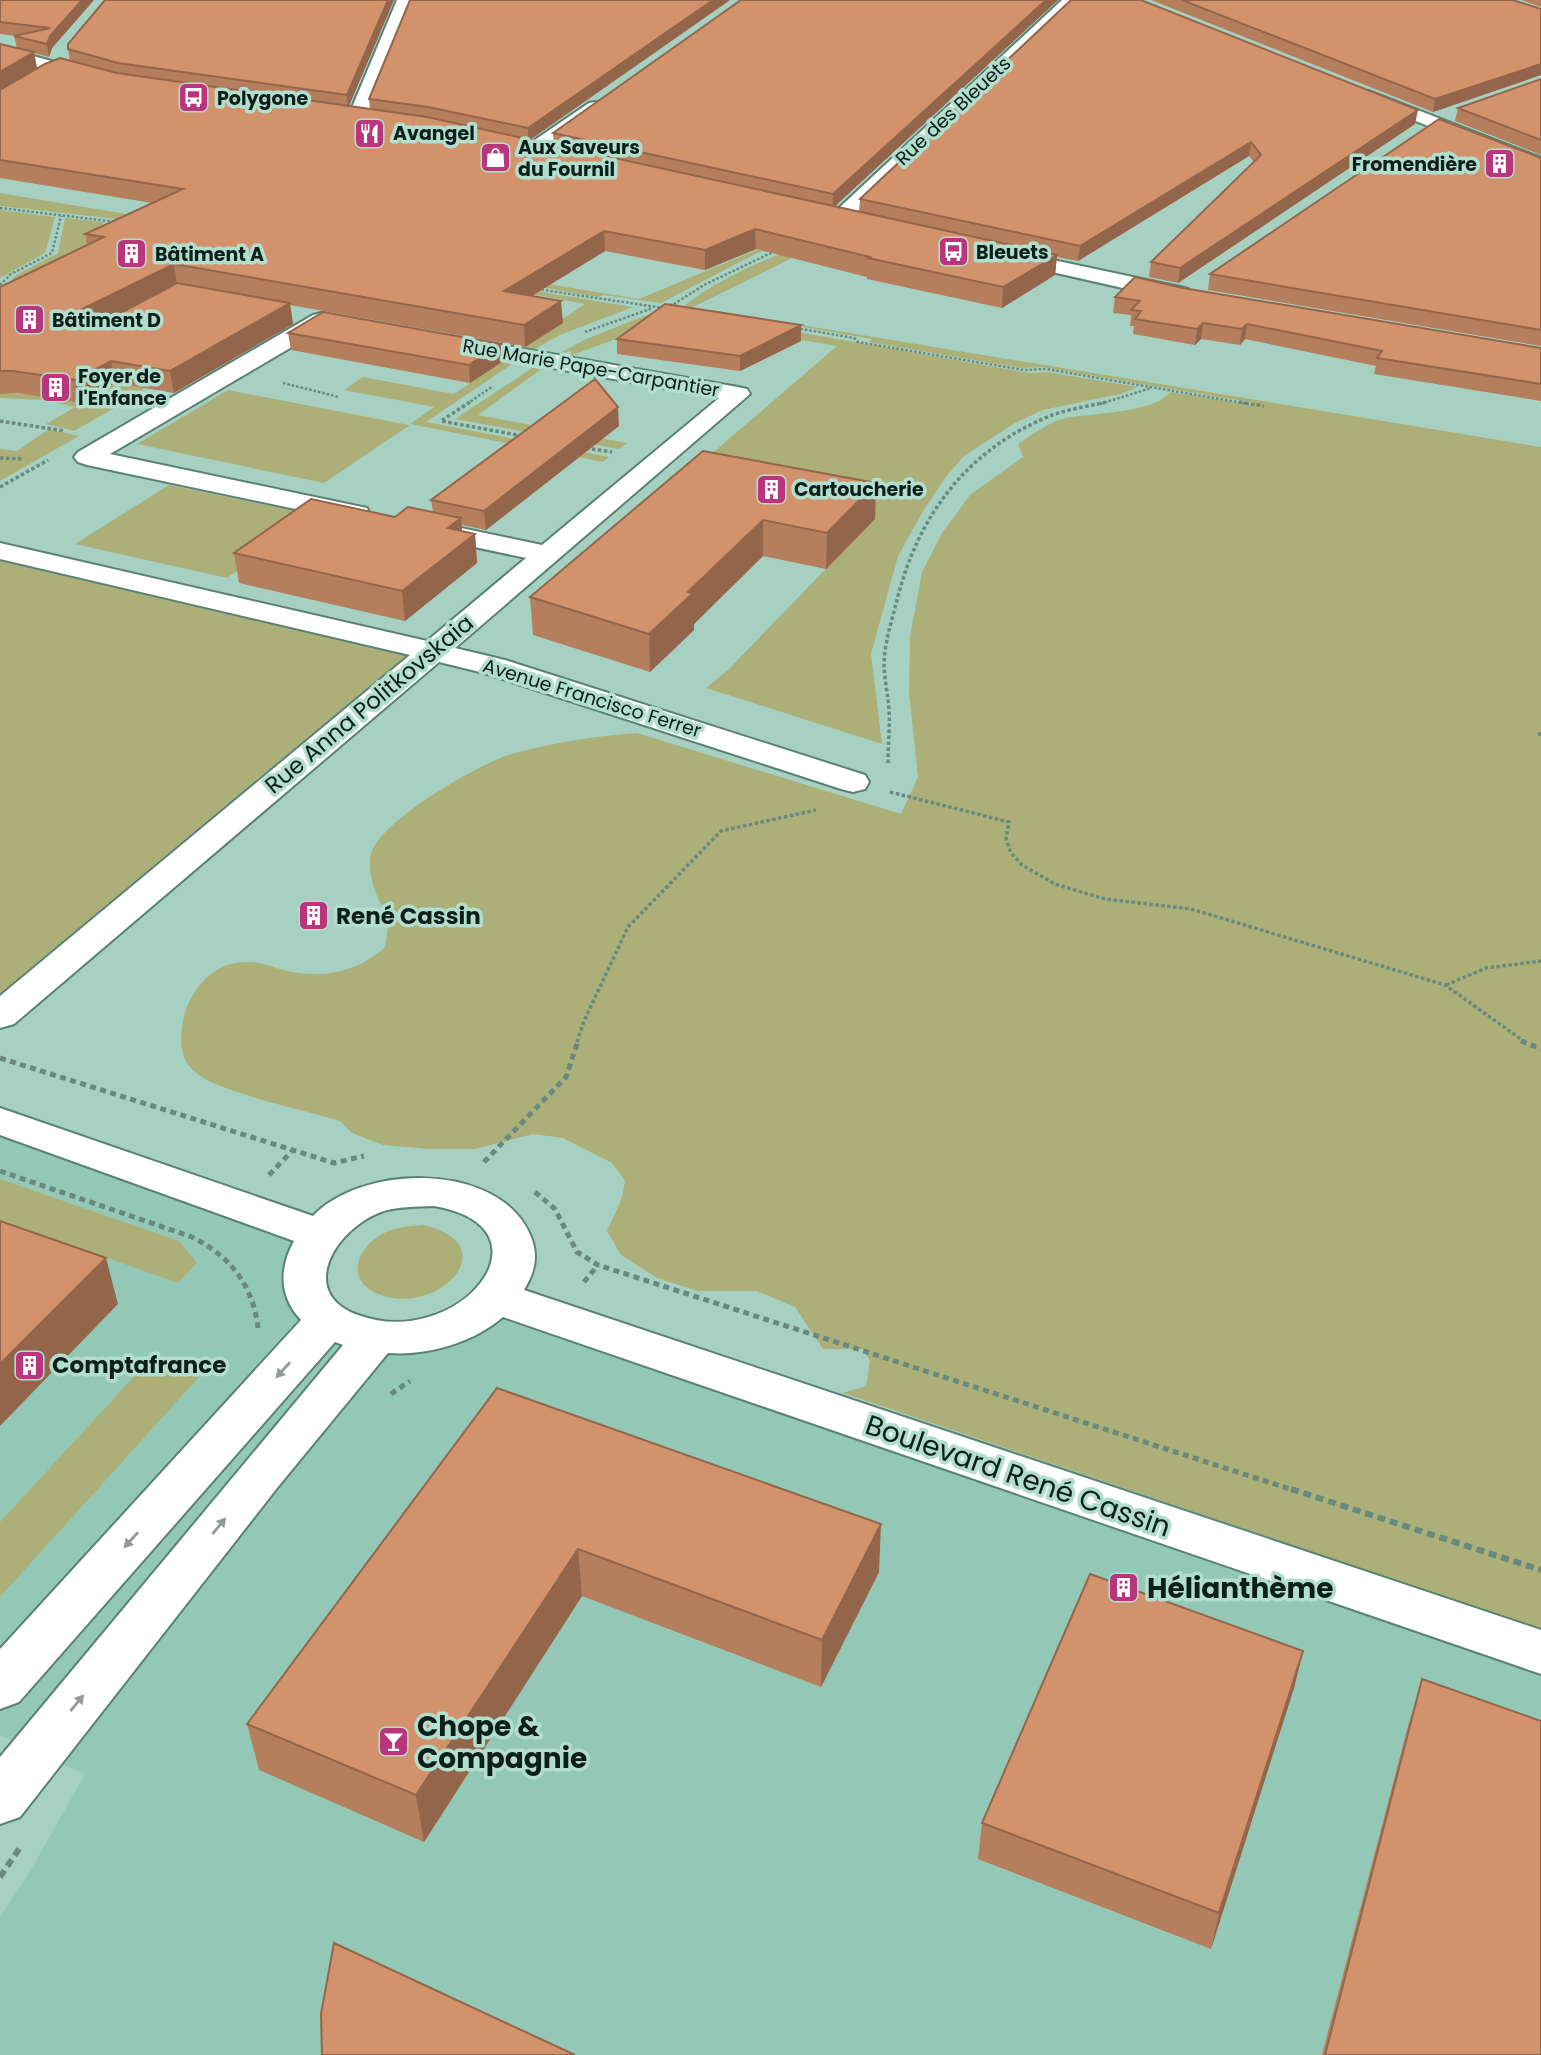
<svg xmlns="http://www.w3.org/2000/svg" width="1541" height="2055" font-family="Poppins,sans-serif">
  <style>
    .built { fill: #94c8b6 }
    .green { fill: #acb078 }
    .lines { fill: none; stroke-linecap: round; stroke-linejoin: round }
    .minor-casing { stroke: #598274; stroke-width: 4 }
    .path-far3 { stroke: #68897e; stroke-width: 2.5; stroke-dasharray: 2.5 2; stroke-linecap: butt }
    .path-far2 { stroke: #68897e; stroke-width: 3.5; stroke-dasharray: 3.5 2.5; stroke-linecap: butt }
    .path-far1 { stroke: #68897e; stroke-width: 5; stroke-dasharray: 6 4.5; stroke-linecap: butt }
    .path { stroke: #68897e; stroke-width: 6; stroke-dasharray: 8 5; stroke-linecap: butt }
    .minor { fill: #fff; fill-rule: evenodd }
    .wall { fill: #b57e5c }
    .shaded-wall { fill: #93664b }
    .building { fill: #d2926b; stroke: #93664b; stroke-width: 2 }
    .oneway { fill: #939a98 }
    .labels { text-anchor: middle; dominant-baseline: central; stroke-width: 7; stroke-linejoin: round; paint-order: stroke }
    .far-poi-label { font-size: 19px; font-weight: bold; fill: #0e1f1a; stroke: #b2decf; text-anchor: start }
    .far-street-label { font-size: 19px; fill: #0e1f1a; stroke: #b2decf }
    .street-label { font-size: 23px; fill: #0e1f1a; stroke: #b2decf }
    .poi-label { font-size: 23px; font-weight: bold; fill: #0e1f1a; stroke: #b2decf; text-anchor: start }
    .near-street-label { font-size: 28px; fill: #0e1f1a; stroke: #b2decf }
    .near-poi-label { font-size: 28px; font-weight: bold; fill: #0e1f1a; stroke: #b2decf; text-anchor: start }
  </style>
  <rect width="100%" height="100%" fill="#a6d1c2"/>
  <path class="built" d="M0 1121 321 1235 303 1274 358 1333 490 1305 1541 1652V2055H0V1917L28 1875 85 1774 0 1735Z"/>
  <g class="green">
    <path d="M0 193 639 299 814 226 782 245 757 253 661 303 603 295 599 297 162 224 0 206Z"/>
    <path d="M0 210 55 217 45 253 0 278Z"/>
    <path d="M65 218 104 222 67 269 2 290 16 275 58 253Z"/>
    <path d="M843 233 693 307 1541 447V1629L843 1393 866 1386 870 1361 863 1349H823L795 1307 757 1291H698L657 1278 621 1255 607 1231 622 1198 625 1181 612 1163 563 1138 533 1134 475 1149H429L383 1145 352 1133 340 1121C306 1110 219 1093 195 1072 181 1060 180 1045 182 1028 185 996 210 962 245 962 261 961 276 969 292 972 327 978 359 971 385 947 386 939 389 928 387 920 380 900 368 883 370 859 372 824 479 764 511 754 552 743 595 736 637 733L901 814 918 777 909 693 910 637 922 572 942 533 970 495 1023 457 1018 444C1033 434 1049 422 1066 418 1090 413 1156 413 1170 392L1251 405 1254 403 1042 367 1021 368 869 342 872 339 684 306C728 272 789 248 843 233Z"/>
    <path d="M348 260 633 307 560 335 533 350 520 348 585 304Z"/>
    <path d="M657 311 684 312 1029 373 1047 372 1138 387 1120 394 1043 410 1015 423 964 456 945 478 922 513 898 556 871 654 882 744 706 688 729 669 874 519 680 481 837 346 672 318 570 356 571 351 558 354 586 339Z"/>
    <path d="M0 353 145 387 134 397 74 431 46 424 75 407 43 400 0 398V393L34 394 80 403 114 384Z"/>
    <path d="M507 358 518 360 426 422 609 457 603 462 410 424 434 407 344 390 363 377 454 394Z"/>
    <path d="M538 364 547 365 478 415 627 443 619 449 455 419Z"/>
    <path d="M228 390 409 425H410L324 483 137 444Z"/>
    <path d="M49 429 79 436 0 481V449L17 451Z"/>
    <path d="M169 485 315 515 227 578 75 544Z"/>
    <path d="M0 551 432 651 0 1016Z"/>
    <path d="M0 1179 179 1241 197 1263 178 1283 0 1220Z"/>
    <path d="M423 1225C511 1245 433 1322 374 1292 343 1276 361 1243 386 1232 397 1227 410 1226 423 1225Z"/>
    <path d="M152 1357 199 1377 0 1597V1522Z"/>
  </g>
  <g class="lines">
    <defs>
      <g id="minor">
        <path d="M397 0H413L366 117 363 121H351L348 117Z"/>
        <path d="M1062 0H1079L854 215 842 223H828L825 219 840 207Z"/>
        <path d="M0 47 99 74 102 78 93 83 0 57Z"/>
        <path d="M1369 91 1541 158V171L1363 100 1360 96Z"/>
        <path d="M595 102 601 103 604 107 601 111 540 154H526L524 150 526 146 589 103Z"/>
        <path d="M1006 250 1180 287 1188 289 1191 294 1188 299 1180 301 999 260 995 256 999 252Z"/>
        <path d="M321 313 329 315 332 320 329 325 110 454 367 508 370 514 367 520 357 522 87 465 78 462 74 457 78 452 313 315Z"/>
        <path d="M450 336 738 387 747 389 750 394 455 648 505 660 865 775 869 782 865 789 853 792 841 789 484 673 439 662 14 1024 0 1028V996L410 655 0 559V543L427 641 526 558 413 534 409 528 413 522 423 520 542 545 719 398 442 348 438 343 442 338Z"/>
        <path d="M0 1108 313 1216C361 1166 486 1162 525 1225 539 1248 538 1267 524 1290L1541 1630V1674L503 1317C473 1343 427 1356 388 1353L277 1488 20 1817 0 1824V1757L343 1345 335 1342 19 1702 0 1709V1649L301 1320C279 1297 279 1268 294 1241L0 1135ZM434 1206C560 1228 458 1352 358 1315 295 1292 337 1228 381 1212 397 1206 417 1207 434 1206Z"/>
      </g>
    </defs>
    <use href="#minor" class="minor-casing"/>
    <g class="path-far3">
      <path d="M0 208 117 222"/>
      <path d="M0 285 11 274 52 253 61 216"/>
      <path d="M537 289 663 308"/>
      <path d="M665 306 674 304 704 285 775 251"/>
      <path d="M796 328 854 338 858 342 1024 370 1046 369 1249 404"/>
      <path d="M585 332 653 308"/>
      <path d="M283 383 339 397"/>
      <path d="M467 404 493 386"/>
      <path d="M1100 404 1151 388"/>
    </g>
    <g class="path-far2">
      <path d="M470 402 441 421 523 436"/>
      <path d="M1239 402 1264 406"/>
      <path d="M0 421 65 431"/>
      <path d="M586 448 612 452"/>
      <path d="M0 458 23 459"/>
      <path d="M0 487 48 460"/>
      <path d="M1538 734H1541"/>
      <path d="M888 763C888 745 890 727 889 710 888 694 884 678 884 662 885 641 892 620 897 600 918 515 968 449 1050 416 1068 409 1089 406 1107 402"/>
      <path d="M890 792 1009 822 1006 839 1011 853 1022 865 1055 884 1105 899 1191 909 1445 985 1525 1042"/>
      <path d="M1446 985 1486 968 1541 961"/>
      <path d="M577 1042 584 1021 628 927 721 831 816 810"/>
    </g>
    <g class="path-far1">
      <path d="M1521 1041 1541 1049"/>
      <path d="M0 1058 334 1163 364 1156"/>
      <path d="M484 1162 566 1077 578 1041"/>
      <path d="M0 1171 192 1237C230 1256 253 1285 258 1328"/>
      <path d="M269 1175 293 1150"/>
      <path d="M535 1192 555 1209 577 1252 598 1265 1296 1491"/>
      <path d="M584 1282 598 1265"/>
      <path d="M391 1394 410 1381"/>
    </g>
    <g class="path">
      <path d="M1291 1489 1541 1570"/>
      <path d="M0 1877 21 1846"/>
    </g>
    <use href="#minor" class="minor"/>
  </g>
  <g class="wall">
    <path d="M0 0H94L52 48 49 57 34 53 37 68 70 61 68 49 394 0 349 106 370 109 369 99 730 0 530 140 554 145 553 133 1058 0 835 206 859 212 860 199 1071 0 1415 124 1178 283 1149 277 1151 262 1254 162 1249 156 1078 261 1057 257 1055 275 1002 308 867 279V277L756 249 705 270 605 251 532 296 563 323 525 347 290 305 293 324 174 393 115 383 80 403 18 393 0 394V287L87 245 85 234 152 203 0 178V44L17 48 14 36H16L0 34Z"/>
    <path d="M1151 0H1513L1541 9V75L1433 112Z"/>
    <path d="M1521 0H1541V7Z"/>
    <path d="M1541 79V155L1455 121 1458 108Z"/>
    <path d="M1541 158V346L1208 290 1210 274Z"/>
    <path d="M1183 288 1541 348V401L1374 374 1376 366 1245 339 1240 345 1201 339 1195 345 1133 334 1134 326H1130L1131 315 1113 313 1115 297Z"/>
    <path d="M801 325V341L740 371 617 354V339Z"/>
    <path d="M288 333 502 362 470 383 291 350Z"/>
    <path d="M619 426 486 530 462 525V531L475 534 477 563 405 621 239 583 234 553 395 517 433 512 431 500Z"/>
    <path d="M876 483 875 519 826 569 763 556 694 624V630L650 672 533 635 530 597Z"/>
    <path d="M497 1388 879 1572 821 1687 582 1596 424 1842 259 1770 247 1724Z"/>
    <path d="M1303 1651 1294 1688 1211 1949 978 1859 982 1823Z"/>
    <path d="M1422 1679 1541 2055H1322L1408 1726Z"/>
  </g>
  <g class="shaded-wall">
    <path d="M82 0H94L52 48 49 57 47 44 50 36Z"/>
    <path d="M388 0H394L348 108 347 95Z"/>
    <path d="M713 0H730L528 141V128Z"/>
    <path d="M1046 0H1058L833 208V194Z"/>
    <path d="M34 52 37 69 0 92V72Z"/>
    <path d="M1541 64V75L1433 112 1435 99Z"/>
    <path d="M1418 110 1415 124 1178 283 1180 268Z"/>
    <path d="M1251 142 1249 156 1078 261 1080 246Z"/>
    <path d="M755 229 756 249 705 270V250Z"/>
    <path d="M604 231 605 251 505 312 504 291Z"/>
    <path d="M1057 255 1055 275 1002 308 1003 287Z"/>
    <path d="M174 264 177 284 86 331 77 318 82 309Z"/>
    <path d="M561 301 563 323 525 347 524 325Z"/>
    <path d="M290 303 293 324 174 393 170 371Z"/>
    <path d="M1203 323 1201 339 1195 345 1197 329Z"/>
    <path d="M1247 324 1245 339 1240 345 1242 329Z"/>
    <path d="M801 325V341L740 371V356Z"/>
    <path d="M501 344 502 362 470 383 469 365Z"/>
    <path d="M111 361 115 383 80 403 75 380Z"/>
    <path d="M618 407 619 426 486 530 484 511Z"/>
    <path d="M876 483 875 519 826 569 827 533Z"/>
    <path d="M461 518 463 543 475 534 477 563 405 621 402 591 448 528Z"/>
    <path d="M763 520V556L694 624V630L650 672 649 634 688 592Z"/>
    <path d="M106 1258 118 1304 0 1426V1364Z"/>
    <path d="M881 1524 879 1572 821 1687 822 1640Z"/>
    <path d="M578 1549 582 1596 424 1842 416 1795Z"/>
    <path d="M1303 1651 1294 1688 1211 1949 1219 1913Z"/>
  </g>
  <g class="building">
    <path d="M0 0H82L50 36 47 44 14 36 50 28 0 22Z"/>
    <path d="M105 0H388L347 95 118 63 68 49V44Z"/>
    <path d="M410 0H713L528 128 428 107 369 99Z"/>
    <path d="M741 0H1046L833 194 553 133Z"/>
    <path d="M1071 0H1141L1418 110 1180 268 1151 262 1261 155 1251 142 1080 246 860 199Z"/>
    <path d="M1182 0H1513L1541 9V64L1435 99Z"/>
    <path d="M0 44 34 52 0 72Z"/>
    <path d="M60 58 117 73 427 117 1057 255 1003 287 868 258 870 257 755 229 705 250 604 231 504 291 561 301 524 325 174 264 82 309 77 318 83 324H100L177 283 290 303 170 371 111 361 75 380 13 371H0V287L104 237 85 234 183 189 0 160V90L45 64Z"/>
    <path d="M1541 79V140L1458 108Z"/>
    <path d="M1439 119 1541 158V330L1210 274Z"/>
    <path d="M1135 277 1183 288 1541 348V384L1377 358 1382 351 1247 324 1242 329 1203 323 1197 329 1135 319 1141 311 1131 310 1140 301 1115 297Z"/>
    <path d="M665 304 801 325 740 356 617 339Z"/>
    <path d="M323 312 501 344 469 365 288 333Z"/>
    <path d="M595 379 618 407 484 511 431 500Z"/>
    <path d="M703 451 876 483 827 533 763 520 688 592 693 593 649 634 530 597Z"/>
    <path d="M311 499 395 517 408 507 461 518 448 528 475 534 402 591 234 553Z"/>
    <path d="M0 1221 106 1258 0 1364Z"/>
    <path d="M497 1388 881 1524 822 1640 578 1549 416 1795 247 1724Z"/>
    <path d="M1090 1574 1303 1651 1219 1913 982 1823Z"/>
    <path d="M1422 1679 1541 1721V2055H1325Z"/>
    <path d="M334 1943 575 2055H322L321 2014Z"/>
  </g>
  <defs><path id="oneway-solid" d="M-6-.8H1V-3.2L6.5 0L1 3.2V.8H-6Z" transform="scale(1.75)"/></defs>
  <g class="oneway">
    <use href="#oneway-solid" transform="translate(283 1370) rotate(132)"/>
    <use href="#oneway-solid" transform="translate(219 1526) rotate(-51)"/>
    <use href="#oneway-solid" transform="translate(131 1540) rotate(132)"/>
    <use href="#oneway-solid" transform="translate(77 1703) rotate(-51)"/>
  </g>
  <defs>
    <symbol id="bus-square" viewBox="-11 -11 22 22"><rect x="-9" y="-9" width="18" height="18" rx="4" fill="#b9367c" stroke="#b2decf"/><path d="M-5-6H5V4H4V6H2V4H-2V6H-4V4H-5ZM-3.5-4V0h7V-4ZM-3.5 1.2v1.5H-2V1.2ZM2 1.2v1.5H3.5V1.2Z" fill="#fff"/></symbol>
    <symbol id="restaurant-square" viewBox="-11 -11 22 22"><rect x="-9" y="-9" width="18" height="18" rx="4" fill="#b9367c" stroke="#b2decf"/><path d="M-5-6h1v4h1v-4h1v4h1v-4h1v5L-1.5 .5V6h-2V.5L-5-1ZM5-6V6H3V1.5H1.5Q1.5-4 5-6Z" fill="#fff"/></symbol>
    <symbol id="shop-square" viewBox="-11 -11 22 22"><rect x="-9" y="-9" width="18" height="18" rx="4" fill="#b9367c" stroke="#b2decf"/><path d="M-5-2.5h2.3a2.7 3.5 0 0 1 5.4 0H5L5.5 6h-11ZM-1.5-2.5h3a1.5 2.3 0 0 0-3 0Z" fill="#fff"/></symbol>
    <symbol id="building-square" viewBox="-11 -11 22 22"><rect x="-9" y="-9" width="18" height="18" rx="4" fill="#b9367c" stroke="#b2decf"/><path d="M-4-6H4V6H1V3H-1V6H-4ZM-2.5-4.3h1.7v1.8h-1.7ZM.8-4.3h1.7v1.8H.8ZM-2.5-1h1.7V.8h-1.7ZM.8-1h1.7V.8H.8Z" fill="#fff"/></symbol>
    <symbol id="bar-square" viewBox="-11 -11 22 22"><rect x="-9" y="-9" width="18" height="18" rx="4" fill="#b9367c" stroke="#b2decf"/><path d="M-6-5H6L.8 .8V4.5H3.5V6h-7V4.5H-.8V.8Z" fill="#fff"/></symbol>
  </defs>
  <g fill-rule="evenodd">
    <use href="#bus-square" x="176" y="80" width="35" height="35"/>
    <use href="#restaurant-square" x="352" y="116" width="35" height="35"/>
    <use href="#shop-square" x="478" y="140" width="35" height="35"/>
    <use href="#building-square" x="1482" y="146" width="35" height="35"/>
    <use href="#bus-square" x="936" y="234" width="35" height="35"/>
    <use href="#building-square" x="114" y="236" width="35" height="35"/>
    <use href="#building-square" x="12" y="302" width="35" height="35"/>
    <use href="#building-square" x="38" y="370" width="35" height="35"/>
    <use href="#building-square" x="754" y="472" width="35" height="35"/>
    <use href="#building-square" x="296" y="898" width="35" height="35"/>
    <use href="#building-square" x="12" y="1348" width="35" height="35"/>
    <use href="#building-square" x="1106" y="1570" width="35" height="35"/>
    <use href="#bar-square" x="376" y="1724" width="35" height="35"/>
  </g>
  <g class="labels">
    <g class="far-poi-label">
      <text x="217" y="98">Polygone</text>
      <text x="393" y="133">Avangel</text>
      <text x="518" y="147">Aux Saveurs<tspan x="518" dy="22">du Fournil</tspan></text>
      <text x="1477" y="164" text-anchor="end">Fromendière</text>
      <text x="976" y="252">Bleuets</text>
      <text x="155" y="254">Bâtiment A</text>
      <text x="52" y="320">Bâtiment D</text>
      <text x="78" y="376">Foyer de<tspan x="78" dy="22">l'Enfance</tspan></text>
      <text x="794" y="489">Cartoucherie</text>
    </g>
    <g class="far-street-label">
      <text transform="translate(953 111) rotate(-43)">Rue des Bleuets</text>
      <text transform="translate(591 368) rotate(10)">Rue Marie Pape-Carpantier</text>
      <text transform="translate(592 698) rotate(17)">Avenue Francisco Ferrer</text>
    </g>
    <g class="street-label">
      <text transform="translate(369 704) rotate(-40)">Rue Anna Politkovskaia</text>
    </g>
    <g class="poi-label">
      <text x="336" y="916">René Cassin</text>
      <text x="52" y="1365">Comptafrance</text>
    </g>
    <g class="near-street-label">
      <text transform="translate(1018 1476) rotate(19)">Boulevard René Cassin</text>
    </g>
    <g class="near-poi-label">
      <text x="1147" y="1588">Hélianthème</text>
      <text x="417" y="1726">Chope &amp;<tspan x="417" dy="32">Compagnie</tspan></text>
    </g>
  </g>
</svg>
